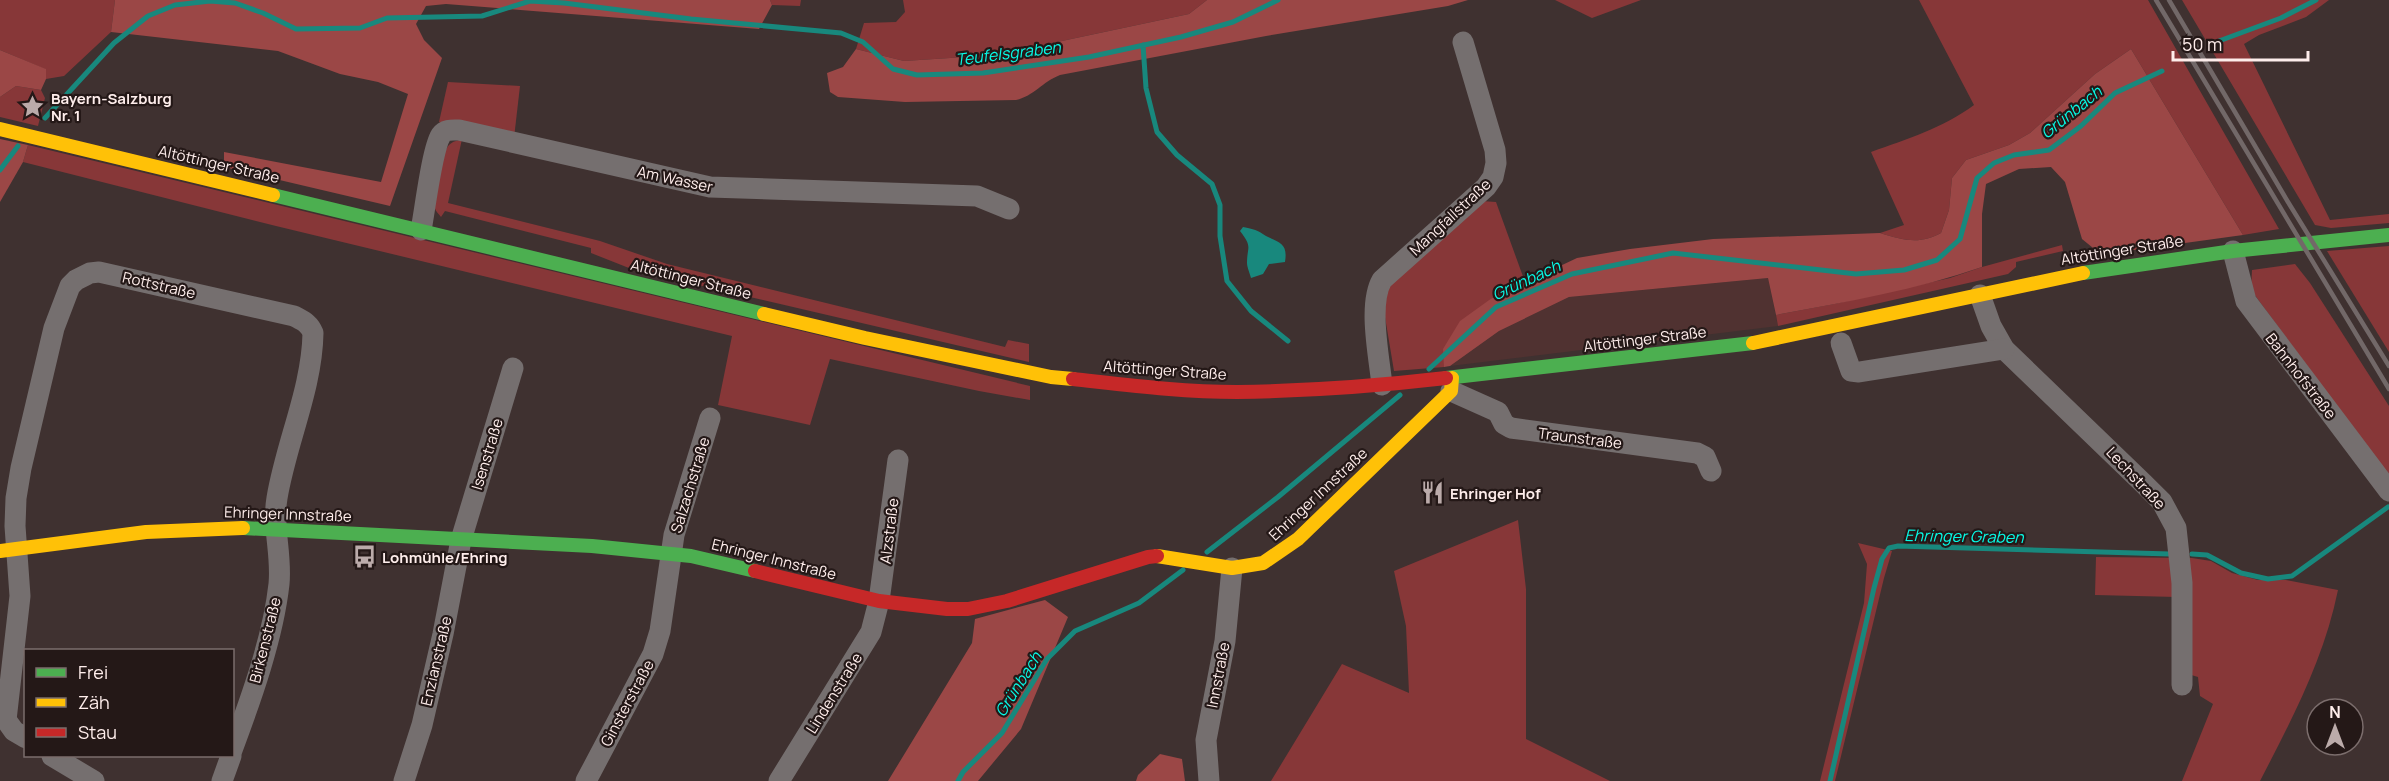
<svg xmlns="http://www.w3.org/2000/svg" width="2389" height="781" font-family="Manrope,sans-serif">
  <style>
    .built { fill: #503231 }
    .green { fill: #873738 }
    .forest { fill: #9b4746 }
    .water { fill: #18887d }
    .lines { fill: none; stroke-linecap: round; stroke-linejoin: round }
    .stream { stroke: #18887d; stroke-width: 5 }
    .street { stroke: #756f6f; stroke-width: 21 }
    .fast { stroke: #4caf50; stroke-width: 14 }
    .slow { stroke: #ffc107; stroke-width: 14 }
    .jam { stroke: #c62828; stroke-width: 14 }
    .rail { stroke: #726868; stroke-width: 4.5 }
    .labels { text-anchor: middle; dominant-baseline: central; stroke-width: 4.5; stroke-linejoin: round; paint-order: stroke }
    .poi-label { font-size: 15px; font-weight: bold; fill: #feedeb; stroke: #241817; text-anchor: start }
    .street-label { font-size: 15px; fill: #feedeb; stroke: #241817 }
    .water-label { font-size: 16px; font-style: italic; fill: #07fbe7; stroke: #241817 }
  </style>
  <rect width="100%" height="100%" fill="#3f3130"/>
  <path class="built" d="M1768 278 1778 326 1450 366 1499 331 1569 297Z"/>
  <g class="green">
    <path d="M0 0H115L111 32 64 76 46 79 45 69 0 50Z"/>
    <path d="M770 0H801L800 6 772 5Z"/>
    <path d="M903 0H1207L1189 14 996 55 904 61 856 49 864 23 896 22 905 12Z"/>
    <path d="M1555 0H1641L1592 18Z"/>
    <path d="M1919 0H2148L2279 229 2243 235 2131 49 2095 74 2030 133 2009 145 1966 160 1952 178 1949 210 1941 233C1920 245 1902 240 1880 233L1904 225 1871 152C1907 139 1943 128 1974 105Z"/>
    <path d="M2182 0H2329L2306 17 2259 35 2244 44 2330 220 2389 214V223L2331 228 2315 225Z"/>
    <path d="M448 82 520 86 514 138 439 122Z"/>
    <path d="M16 86 41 90 45 98 38 126 0 117V97Z"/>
    <path d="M462 139 448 203 600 241 667 264 1005 347 1008 340 1029 344V362L634 270 591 253V248L445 211 441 217C438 213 435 211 434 205 432 193 441 154 449 145 453 141 457 141 462 139Z"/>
    <path d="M28 145 1030 386V400L979 391 830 359 810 425 718 405 732 336 276 226 23 162Z"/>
    <path d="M1481 201 1496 202 1525 282 1492 298 1444 367 1394 371 1384 311 1388 287Z"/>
    <path d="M2062 245 2063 251 2016 262V267L2008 274 1778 326 1776 315 1834 304 1950 278 1982 267Z"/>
    <path d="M2389 246V352L2327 251Z"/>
    <path d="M2295 264 2310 283 2389 406V477L2251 290 2252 270Z"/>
    <path d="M1518 520 1526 589V739L1610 781H1271L1342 664 1409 693 1406 626 1394 571Z"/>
    <path d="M1858 543 1892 551 1884 578 1835 781H1820L1864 603 1867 564Z"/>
    <path d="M2096 557 2192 558 2211 561 2232 573 2258 580H2286L2338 590C2324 659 2292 719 2260 781H2182L2213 704 2200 696 2198 677 2188 674 2177 597 2095 595Z"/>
  </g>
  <g class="forest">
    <path d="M115 0H770L772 5 759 29 446 4 426 6 416 24 424 40 442 58 390 206 224 167V152L381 182 408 94 378 82 340 74 278 51 111 32Z"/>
    <path d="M1207 0H1468L1448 6 1266 36 1060 75C1042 82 1034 96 1016 100L905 102 838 97 830 92 827 73 843 67 856 49 904 61 996 55 1189 14Z"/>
    <path d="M2131 49 2243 235 2127 251 2098 252 2082 239 2065 182 2051 167 2019 169 1986 184 1982 214V267C1916 290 1845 302 1776 315L1768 278 1569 297 1499 331 1450 366 1444 367 1443 349 1460 321 1492 298 1577 258 1630 249 1713 239 1880 233C1902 240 1920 245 1941 233L1949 210 1952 178 1966 160 2009 145 2030 133 2095 74Z"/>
    <path d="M0 50 46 69V79L41 90 16 86 0 97Z"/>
    <path d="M0 139 28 145 23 162 0 202Z"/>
    <path d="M1045 600 1068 617 1021 729 978 781H888L972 643 975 619Z"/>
    <path d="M1160 754 1182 759 1185 781H1136L1138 775Z"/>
  </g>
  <path class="water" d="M1243 227C1254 229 1257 230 1266 236 1280 243 1288 243 1285 262L1269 264 1263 274 1251 278C1250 274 1247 267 1247 263 1247 246 1253 248 1240 231Z"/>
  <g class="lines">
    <g class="stream">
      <path d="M2219 41 2281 18 2316 0"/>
      <path d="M1143 45 1146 88 1157 132 1177 155 1212 184 1220 205V236L1227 281 1251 311 1288 341"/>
      <path d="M45 118 114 43 148 16 175 5 210 1 235 3 263 13 296 29 360 28 387 18 482 16 530 1 564 3 691 19 841 33 863 42 893 69 917 75 983 73 1089 57 1181 37 1233 22 1278 0"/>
      <path d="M0 170 18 146"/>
      <path d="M1429 369 1496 307 1572 274 1673 253 1856 274 1904 270 1937 260 1960 239 1977 178 1994 163 2014 155 2049 150 2081 126 2115 93 2162 71"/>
      <path d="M1207 552 1278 497 1400 395"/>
      <path d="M2192 554 2207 555 2241 573 2268 579 2292 576 2388 507"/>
      <path d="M958 781 963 772 1002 733 1047 659 1075 631 1139 603 1183 570"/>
      <path d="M1830 781 1874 588 1882 559 1889 548 1898 546 2170 554"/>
    </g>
    <g class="street">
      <path d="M421 230C425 210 432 149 441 135 445 129 453 130 459 130L710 187 977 196 1009 209"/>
      <path d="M2233 251 2246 301 2389 491"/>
      <path d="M1980 295 1991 326 2004 349 2144 484 2162 502 2176 528 2182 583V685"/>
      <path d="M1841 343 1851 371 1859 372 2004 349"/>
      <path d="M1382 385C1379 356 1368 304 1382 280L1486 187 1493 177 1496 163 1495 150 1463 42"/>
      <path d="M1451 391 1498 412 1504 424 1511 428 1697 453 1705 457 1711 471"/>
      <path d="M26 738 14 731 6 720 20 596 15 526 16 498 21 468 54 328 70 286 76 280 90 273 99 272 294 316C303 321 309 323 313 333 312 389 286 443 277 498 272 527 282 554 279 584 273 638 251 699 232 750"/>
      <path d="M52 756 94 781"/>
      <path d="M222 781 231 756"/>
      <path d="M404 781 422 725 443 634 461 540 513 368"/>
      <path d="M586 781 653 654 660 631 674 535 710 418"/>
      <path d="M779 781 871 632 879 601 898 460"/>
      <path d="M1209 781 1206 740 1225 641 1232 568"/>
    </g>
    <g class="fast">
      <path d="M273 195 764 314"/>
      <path d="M2083 273 2233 251 2389 235"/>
      <path d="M1446 378 1753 343"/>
      <path d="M243 528 592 546 691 556 755 571"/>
    </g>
    <g class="slow">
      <path d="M0 129 273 195"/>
      <path d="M764 314 865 338 1051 377 1073 379"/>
      <path d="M1753 343 2083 273"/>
      <path d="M0 551 146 532 243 528"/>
      <path d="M1157 556 1232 568 1263 563 1298 539 1451 391 1452 378"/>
    </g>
    <g class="jam">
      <path d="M1073 379C1128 385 1182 392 1237 392 1307 391 1377 386 1446 378"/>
      <path d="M755 571 879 601 947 609H968L1007 601 1148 557 1157 556"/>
    </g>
    <g class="rail">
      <path d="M2156 0 2389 389"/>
      <path d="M2169 0 2288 202 2389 366"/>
    </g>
  </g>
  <defs>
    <symbol id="sight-bare" viewBox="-9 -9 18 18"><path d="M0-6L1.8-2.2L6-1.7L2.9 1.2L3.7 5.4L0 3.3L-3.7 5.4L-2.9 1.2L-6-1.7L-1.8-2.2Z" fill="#bbabaa" stroke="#241817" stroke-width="2.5" paint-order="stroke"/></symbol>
    <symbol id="restaurant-bare" viewBox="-9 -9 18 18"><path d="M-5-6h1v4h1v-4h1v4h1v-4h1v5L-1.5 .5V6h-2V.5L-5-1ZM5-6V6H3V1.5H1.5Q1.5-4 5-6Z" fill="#bbabaa" stroke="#241817" stroke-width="2.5" paint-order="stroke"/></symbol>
    <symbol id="bus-bare" viewBox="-9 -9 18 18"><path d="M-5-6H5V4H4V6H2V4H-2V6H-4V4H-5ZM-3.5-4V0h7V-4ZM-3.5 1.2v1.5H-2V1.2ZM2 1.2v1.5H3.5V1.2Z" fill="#bbabaa" stroke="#241817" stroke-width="2.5" paint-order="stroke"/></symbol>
  </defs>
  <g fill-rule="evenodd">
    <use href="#sight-bare" x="16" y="90" width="33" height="33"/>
    <use href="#restaurant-bare" x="1416" y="476" width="33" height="33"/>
    <use href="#bus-bare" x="348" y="540" width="33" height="33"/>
  </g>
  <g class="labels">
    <g class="poi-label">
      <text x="51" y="98">Bayern-Salzburg<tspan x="51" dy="17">Nr. 1</tspan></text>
      <text x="1450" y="493">Ehringer Hof</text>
      <text x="382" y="557">Lohmühle/Ehring</text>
    </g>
    <g class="street-label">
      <text transform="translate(219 164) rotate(13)">Altöttinger Straße</text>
      <text transform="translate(675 179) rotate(12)">Am Wasser</text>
      <text transform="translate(1450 217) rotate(-43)">Mangfallstraße</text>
      <text transform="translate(2122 250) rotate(-9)">Altöttinger Straße</text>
      <text transform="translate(691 279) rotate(14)">Altöttinger Straße</text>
      <text transform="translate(159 285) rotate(13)">Rottstraße</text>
      <text transform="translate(1645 339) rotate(-7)">Altöttinger Straße</text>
      <text transform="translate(1165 370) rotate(4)">Altöttinger Straße</text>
      <text transform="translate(2301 376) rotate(52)">Bahnhofstraße</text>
      <text transform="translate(1580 438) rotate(7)">Traunstraße</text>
      <text transform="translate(487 454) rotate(-73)">Isenstraße</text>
      <text transform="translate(2136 478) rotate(47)">Lechstraße</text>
      <text transform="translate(690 485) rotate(-73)">Salzachstraße</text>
      <text transform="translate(1318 494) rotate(-43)">Ehringer Innstraße</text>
      <text transform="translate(288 514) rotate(2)">Ehringer Innstraße</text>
      <text transform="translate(889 531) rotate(-83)">Alzstraße</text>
      <text transform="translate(774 559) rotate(14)">Ehringer Innstraße</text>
      <text transform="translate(265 640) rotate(-76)">Birkenstraße</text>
      <text transform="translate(436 661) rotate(-77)">Enzianstraße</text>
      <text transform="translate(1218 675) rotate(-79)">Innstraße</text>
      <text transform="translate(834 693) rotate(-58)">Lindenstraße</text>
      <text transform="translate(627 703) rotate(-62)">Ginsterstraße</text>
    </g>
    <g class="water-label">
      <text transform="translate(1008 53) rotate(-7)">Teufelsgraben</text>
      <text transform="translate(2071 112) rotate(-39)">Grünbach</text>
      <text transform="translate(1526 280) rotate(-25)">Grünbach</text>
      <text transform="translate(1964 536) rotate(1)">Ehringer Graben</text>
      <text transform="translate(1018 684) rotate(-58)">Grünbach</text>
    </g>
  </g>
  <rect x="24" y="649" width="210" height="108" fill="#241817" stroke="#7b6d6c" stroke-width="1.5"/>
  <rect x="36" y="668" width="30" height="9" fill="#4caf50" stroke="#7b6d6c" stroke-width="1.5"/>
  <text x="78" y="679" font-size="18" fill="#feedeb">Frei</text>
  <rect x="36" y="698" width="30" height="9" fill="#ffc107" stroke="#7b6d6c" stroke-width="1.5"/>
  <text x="78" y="709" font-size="18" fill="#feedeb">Zäh</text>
  <rect x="36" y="728" width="30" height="9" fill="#c62828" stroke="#7b6d6c" stroke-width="1.5"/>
  <text x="78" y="739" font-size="18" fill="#feedeb">Stau</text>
  <g transform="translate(2335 727)"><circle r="28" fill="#241817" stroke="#7b6d6c" stroke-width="1.5"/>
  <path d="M0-4.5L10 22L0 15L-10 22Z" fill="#bbabaa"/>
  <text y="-9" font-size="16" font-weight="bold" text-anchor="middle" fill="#feedeb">N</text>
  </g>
  <path d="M2173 51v9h135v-9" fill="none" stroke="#feedeb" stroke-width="3"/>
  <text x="2182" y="51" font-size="18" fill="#feedeb" stroke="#241817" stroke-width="4.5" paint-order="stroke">50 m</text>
</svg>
